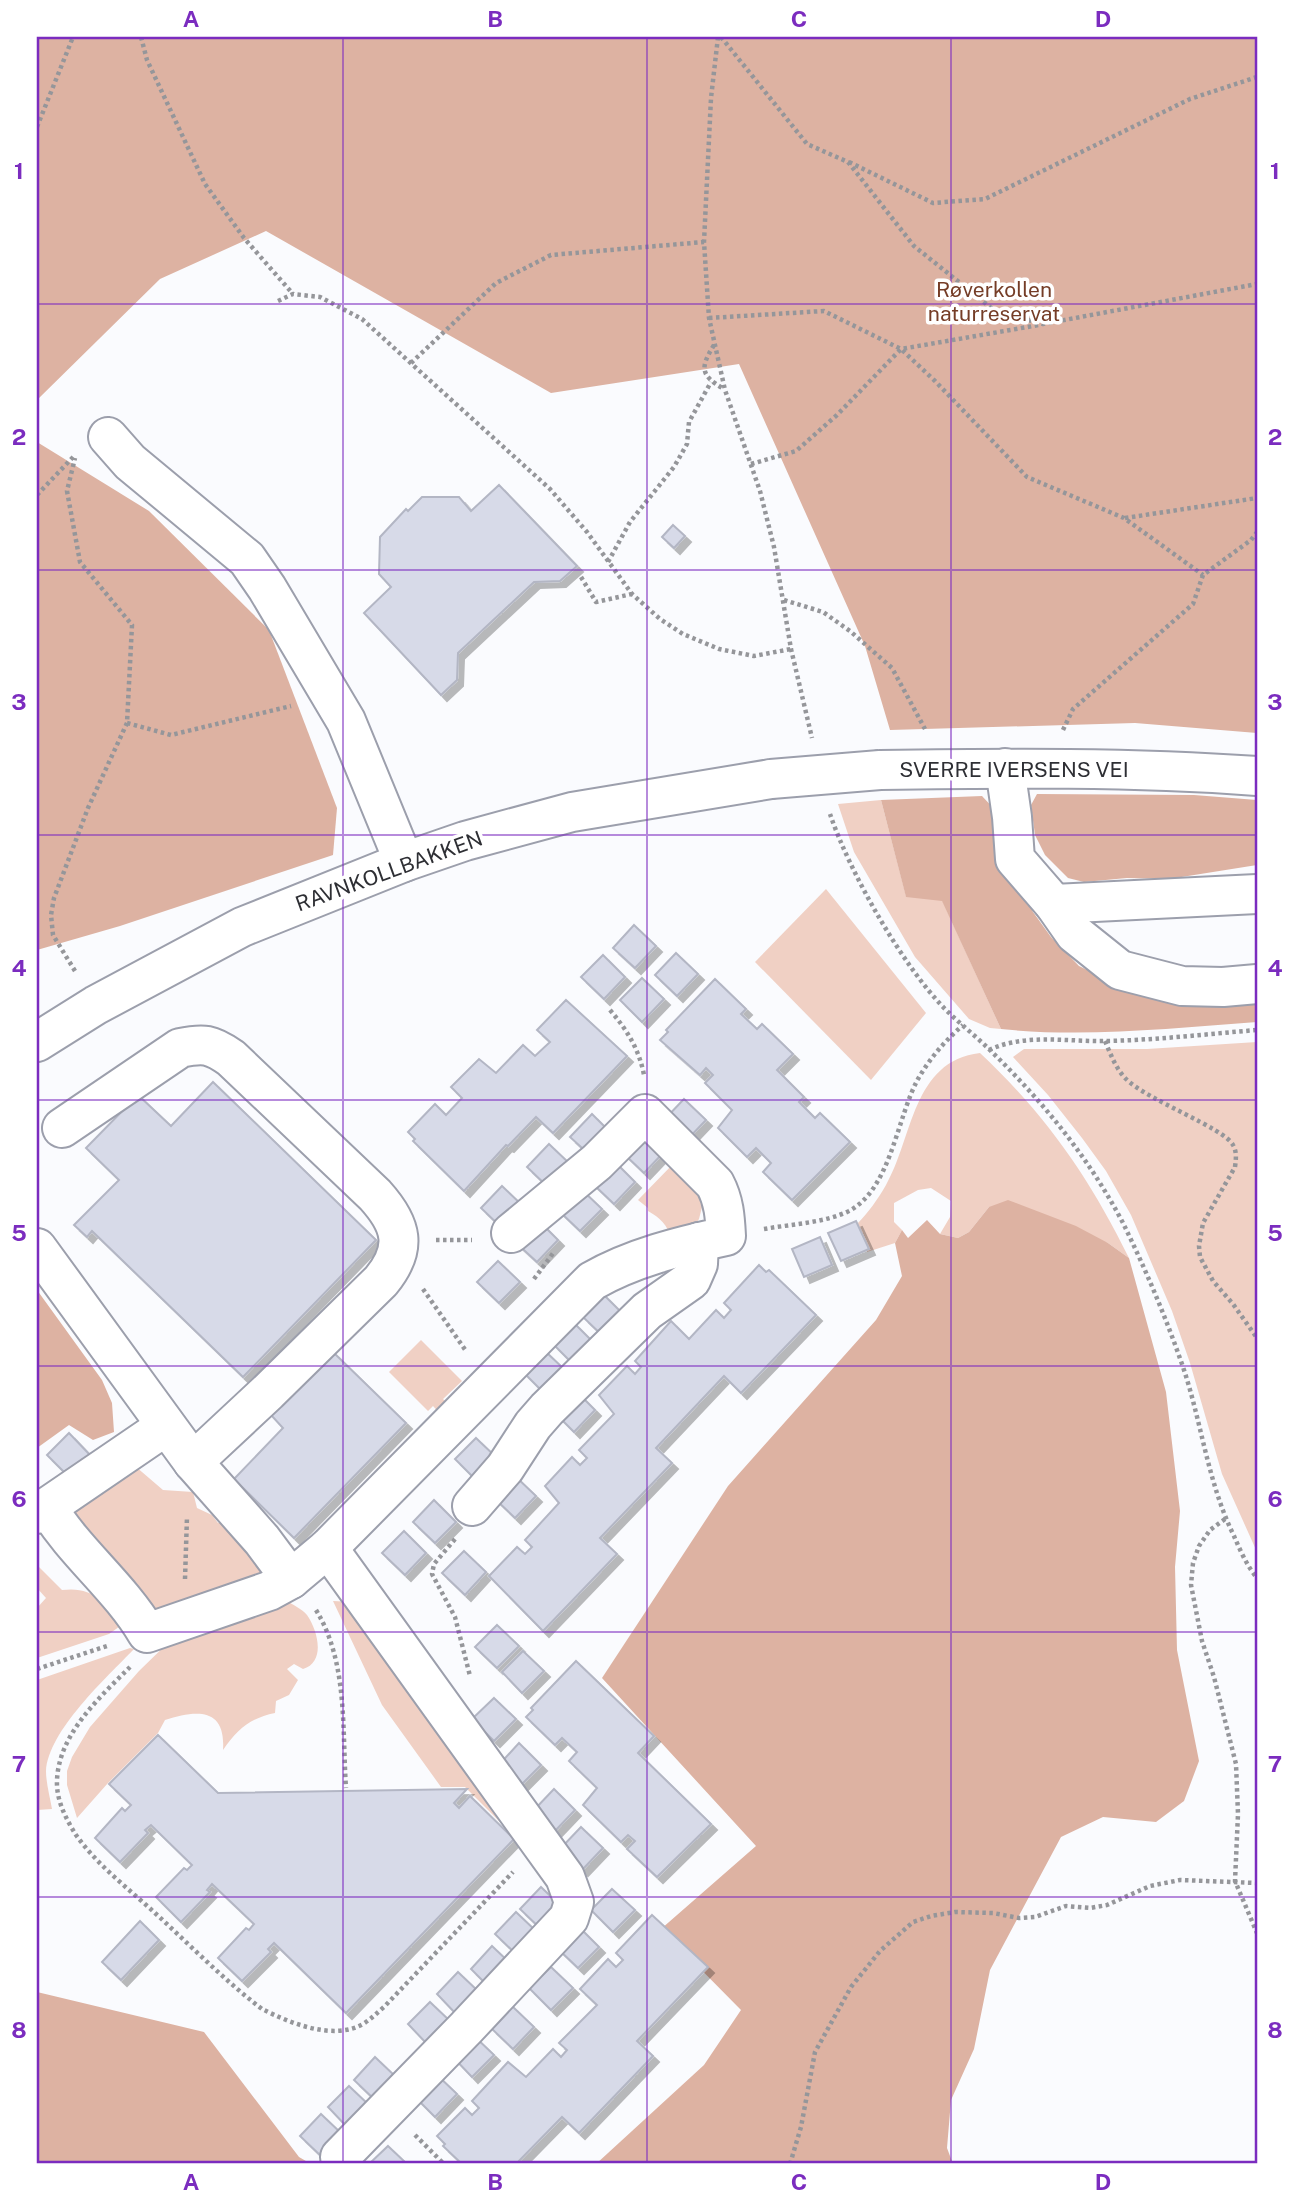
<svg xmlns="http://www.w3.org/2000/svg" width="1294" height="2201" font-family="'Public Sans',sans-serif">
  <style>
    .green { fill: #f0d0c4 }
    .forest { fill: #ddb2a2 }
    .building { fill: #d7dae8; stroke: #b3b6c4; stroke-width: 2; filter: url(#shadow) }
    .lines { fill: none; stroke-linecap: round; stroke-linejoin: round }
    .minor-casing { stroke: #9c9fac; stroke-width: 42 }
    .path { stroke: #95969a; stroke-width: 4.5; stroke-dasharray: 3.5 3.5; stroke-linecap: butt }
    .minor { stroke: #fff; stroke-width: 38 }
    .minor-bridge-casing { stroke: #9c9fac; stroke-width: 42; stroke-linecap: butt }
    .minor-bridge { stroke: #fff; stroke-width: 38 }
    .grid { fill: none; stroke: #7b2cbf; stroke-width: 2; stroke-opacity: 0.55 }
    .labels { text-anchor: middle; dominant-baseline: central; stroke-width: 7; stroke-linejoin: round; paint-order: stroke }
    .park-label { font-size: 21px; fill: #753d27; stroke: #fff }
    .street-label { font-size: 21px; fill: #2e2f34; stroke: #fff }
    .neatline { fill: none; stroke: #7b2cbf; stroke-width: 2.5 }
    .grid-label { font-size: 23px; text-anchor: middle; font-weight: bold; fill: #7b2cbf }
  </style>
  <defs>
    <filter id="shadow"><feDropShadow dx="6" dy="6" stdDeviation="0" flood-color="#0004"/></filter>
  </defs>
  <rect width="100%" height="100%" fill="#fafbfe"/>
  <g class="green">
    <path d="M881 800 906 896 942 900 1001 1029 990 1028 969 1019 915 957 854 852 838 804Z"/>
    <path d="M826 889 926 1013 871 1080 755 962Z"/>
    <path d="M1257 1042V1552L1222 1474 1190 1363 1172 1311 1131 1215 1106 1171 1082 1138 1048 1095 1013 1057 1024 1049H1147Z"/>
    <path d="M980 1053C1046 1115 1089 1177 1129 1258L1108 1243 989 1207 969 1232 958 1238 940 1234 950 1217 951 1201 931 1188 918 1190 894 1203V1222L902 1230 895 1243 867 1252 857 1224C868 1213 878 1199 886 1185 913 1138 912 1061 980 1053Z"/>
    <path d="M674 1163 700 1185 703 1203 699 1219 695 1225 670 1238C669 1226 659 1217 648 1211V1208L638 1200Z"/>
    <path d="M421 1340 462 1381 443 1399 452 1408 443 1417 433 1406 428 1411 389 1372Z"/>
    <path d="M135 1466 163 1490 193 1492 197 1508 212 1515 218 1523 234 1520 269 1574 160 1612 135 1592 81 1538 73 1510Z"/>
    <path d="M37 1565 62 1590C93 1586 104 1602 123 1624L109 1634 37 1658V1608L46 1598 37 1588Z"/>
    <path d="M287 1601C293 1605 302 1609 307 1615 318 1631 326 1662 303 1669L294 1664 287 1669 298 1680 289 1695 276 1701 275 1713C250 1718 237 1730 223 1750 226 1707 196 1710 165 1720L158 1733 108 1783 77 1818 67 1785V1771L72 1757 90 1727 139 1671 176 1635Z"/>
    <path d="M333 1601 353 1602 516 1838 465 1787H441L382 1705Z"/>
    <path d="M130 1648 134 1649C107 1677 48 1731 46 1771 46 1783 50 1797 52 1809L37 1810V1680Z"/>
  </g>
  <g class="forest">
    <path d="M37 37H1257V733L1135 723 890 730 865 646 739 364 551 393 266 231 160 279 37 400Z"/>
    <path d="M37 442 149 511 269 630 337 808 333 855 120 926 37 950Z"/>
    <path d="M1037 794 1194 795 1257 800V865L1169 879 1127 878 1084 882 1068 878 1045 855 1035 835 1031 805Z"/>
    <path d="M982 796 996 811 1016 881 1033 912 1051 937 1079 966 1112 982 1257 1001V1022C1172 1028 1086 1038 1001 1029L942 901 906 897 881 800Z"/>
    <path d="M1008 1200 1076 1226 1108 1243 1129 1258 1166 1392 1180 1511 1175 1567 1177 1650 1199 1761 1184 1801 1156 1822 1103 1817 1061 1837 990 1970 974 2049 951 2100 947 2148 953 2164H596L704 2065 741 2010 661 1929 756 1846 602 1678 728 1486 876 1320 902 1276 895 1243 902 1230 908 1238 927 1220 940 1234 958 1238 969 1232 989 1207Z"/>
    <path d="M37 1290 102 1380 112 1403 114 1432 93 1440 69 1425 37 1448Z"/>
    <path d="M37 1992 204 2032 299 2157 311 2164H37Z"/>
  </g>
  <g class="building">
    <path d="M499 485 577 566 560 581 534 582 458 653 457 680 441 695 364 613 391 587 379 574 380 537 406 509 408 511 422 497H459L471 511Z"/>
    <path d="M673 525 685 536 674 548 662 537Z"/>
    <path d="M634 925 656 946 635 968 613 948Z"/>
    <path d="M676 953 698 974 677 996 655 975Z"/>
    <path d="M603 955 625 977 604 999 581 977Z"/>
    <path d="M642 978 664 999 642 1022 620 1000Z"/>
    <path d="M715 979 746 1009 741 1014 757 1029 762 1024 793 1054 777 1070 804 1097 799 1102 815 1118 820 1113 850 1142 792 1200 763 1172 771 1163 756 1148 747 1157 718 1128 732 1110 705 1083 713 1075 706 1068 700 1075 660 1040 668 1032 666 1030Z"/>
    <path d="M566 1000 627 1056 553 1133 536 1117 508 1146 506 1145 464 1191 413 1141 415 1139 408 1132 435 1104 446 1115 462 1098 451 1087 479 1059 496 1073 523 1045 535 1056 550 1042 537 1030Z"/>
    <path d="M213 1082 376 1240 243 1377 92 1231 87 1237 74 1225 119 1180 86 1148 138 1095 171 1126Z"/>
    <path d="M684 1099 706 1120 685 1142 663 1121Z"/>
    <path d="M592 1114 614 1136 593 1158 570 1137Z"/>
    <path d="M643 1130 665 1151 644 1173 622 1152Z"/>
    <path d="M549 1144 571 1165 549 1188 527 1167Z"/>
    <path d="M614 1161 635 1182 614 1204 592 1183Z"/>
    <path d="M502 1186 524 1207 503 1229 481 1208Z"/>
    <path d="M580 1188 602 1209 580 1231 558 1210Z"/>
    <path d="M536 1218 558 1240 537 1262 514 1241Z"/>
    <path d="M856 1221 869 1249 841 1261 828 1233Z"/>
    <path d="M820 1237 832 1265 804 1277 792 1249Z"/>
    <path d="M498 1261 520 1282 499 1303 477 1282Z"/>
    <path d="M759 1265 766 1272 769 1270 816 1315 741 1393 724 1376 656 1448 672 1463 600 1538 617 1554 543 1631 489 1576 517 1547 525 1554 532 1547 525 1540 559 1503 545 1486 572 1457 580 1465 587 1458 579 1450 614 1414 599 1395 627 1366 635 1374 641 1367 635 1361 671 1321 689 1339 716 1310 724 1318 731 1310 724 1303Z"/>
    <path d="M604 1295 626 1317 605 1338 583 1317Z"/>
    <path d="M574 1323 595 1344 574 1365 553 1344Z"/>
    <path d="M544 1350 566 1371 544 1393 523 1372Z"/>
    <path d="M333 1352 406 1423 294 1538 234 1479 283 1428 271 1415Z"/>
    <path d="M574 1389 595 1410 574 1432 553 1411Z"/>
    <path d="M69 1433 90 1455 69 1477 47 1455Z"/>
    <path d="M476 1438 498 1459 477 1481 455 1459Z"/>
    <path d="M514 1475 536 1496 515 1518 493 1497Z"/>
    <path d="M434 1500 456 1522 435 1543 413 1522Z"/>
    <path d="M404 1531 426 1553 405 1575 382 1553Z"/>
    <path d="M464 1551 486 1572 465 1595 442 1573Z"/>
    <path d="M497 1625 519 1646 497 1668 475 1647Z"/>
    <path d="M523 1651 544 1671 522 1693 502 1672Z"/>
    <path d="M576 1661 654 1736 638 1753 711 1824 657 1877 627 1849 635 1841 628 1835 621 1842 583 1805 597 1788 569 1761 577 1752 562 1738 555 1745 526 1717 533 1710 531 1708Z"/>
    <path d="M494 1698 516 1719 494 1741 472 1719Z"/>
    <path d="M158 1735 218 1793 467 1789 454 1803 459 1808 470 1796 514 1839 346 2013 274 1943 268 1949 271 1952 242 1981 218 1958 246 1928 249 1930 254 1924 212 1884 207 1890 210 1892 181 1922 156 1897 184 1868 187 1870 192 1865 151 1825 145 1830 148 1833 120 1862 95 1838 122 1808 125 1811 131 1805 109 1784Z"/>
    <path d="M519 1743 541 1765 520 1786 498 1766Z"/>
    <path d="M554 1789 575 1810 554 1832 533 1811Z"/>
    <path d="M581 1827 603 1848 582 1870 560 1849Z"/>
    <path d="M541 1887 563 1908 542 1930 520 1909Z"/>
    <path d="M612 1889 635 1910 613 1932 591 1910Z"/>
    <path d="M516 1912 538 1933 517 1955 495 1934Z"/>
    <path d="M652 1915 708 1967 637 2041 653 2056 579 2133 562 2117 516 2164H462L443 2146 445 2144 437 2136 465 2108 472 2115 479 2108 472 2101 508 2062 526 2077 553 2049 561 2057 567 2050 559 2043 597 2005 580 1989 608 1959 616 1967 623 1960 616 1953Z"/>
    <path d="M140 1921 159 1940 121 1980 102 1962Z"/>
    <path d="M577 1925 599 1947 578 1968 556 1947Z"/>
    <path d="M492 1946 514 1967 492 1990 471 1969Z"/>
    <path d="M551 1967 573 1988 551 2010 529 1988Z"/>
    <path d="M458 1972 480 1993 458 2016 437 1994Z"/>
    <path d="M430 2002 452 2023 429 2046 408 2024Z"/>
    <path d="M512 2006 534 2027 513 2049 491 2028Z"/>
    <path d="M472 2034 494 2055 472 2077 451 2055Z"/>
    <path d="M375 2057 397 2078 376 2101 354 2080Z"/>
    <path d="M435 2073 457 2094 435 2117 413 2095Z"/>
    <path d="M349 2086 371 2107 349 2129 328 2107Z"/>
    <path d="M321 2114 343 2135 322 2157 300 2136Z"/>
    <path d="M388 2146 407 2164H369Z"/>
  </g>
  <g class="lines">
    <defs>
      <g id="minor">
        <path d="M108 437 130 462 247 559 267 588 346 721 404 862"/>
        <path d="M1005 768 1012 817 1015 859 1054 904 1075 934 1120 970 1182 986 1223 987 1257 984"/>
        <path d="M880 770C1006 768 1131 767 1257 776"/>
        <path d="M1054 904 1257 894"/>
        <path d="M37 1042 96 1005 242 927 404 862 465 841 572 812 771 779"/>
        <path d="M62 1128 180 1048C204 1043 211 1044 231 1058L375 1195C402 1225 408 1248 381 1281L268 1392 193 1462"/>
        <path d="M37 1248 193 1462 262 1540 291 1579"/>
        <path d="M472 1506 505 1468 533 1425 547 1409 647 1311 691 1280 698 1264 699 1242"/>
        <path d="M47 1507C76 1554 119 1586 147 1633L269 1591 291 1579 328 1548 592 1281C632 1258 680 1246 726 1236 725 1217 724 1201 715 1184L645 1114 597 1162 511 1233"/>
        <path d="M37 1514 166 1426"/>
        <path d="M328 1548 565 1877 574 1902 569 1918 466 2028 340 2157"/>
      </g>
    </defs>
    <use href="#minor" class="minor-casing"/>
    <g class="path">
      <path d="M141 37 147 60 205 184 244 238 293 294"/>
      <path d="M718 37 711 98 704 242 709 318 725 390 760 491 774 547 791 649 812 738"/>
      <path d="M721 37 807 144 848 162 914 246 995 311 1043 324 1257 284"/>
      <path d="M37 127 73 37"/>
      <path d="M849 162 933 203 985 199 1190 99 1257 77"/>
      <path d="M278 301 293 294 320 297 362 319 550 489 587 532 632 594 660 619 683 634 719 649 754 656 791 649"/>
      <path d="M709 318 824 311 901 349 935 381 1027 477 1124 518 1203 575"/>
      <path d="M714 345C700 368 700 375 724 389"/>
      <path d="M411 363 496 283 551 255 704 242"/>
      <path d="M751 464 796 451 837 415 901 349 1039 325"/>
      <path d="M37 495 75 455"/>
      <path d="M1125 518 1257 498"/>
      <path d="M608 562 630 522 674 467 687 444 689 422 711 382"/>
      <path d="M581 577 596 602 632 594"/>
      <path d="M784 600 823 612 850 631 892 668 925 729"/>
      <path d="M127 723 171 735 291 706"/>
      <path d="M1063 730 1073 709 1193 604 1203 575 1251 540 1257 532"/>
      <path d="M830 814C850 873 902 965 945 1009 960 1024 977 1037 992 1052 1044 1103 1089 1158 1123 1223 1146 1270 1167 1320 1184 1370 1202 1425 1208 1483 1234 1536 1240 1550 1247 1566 1257 1578"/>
      <path d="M75 971 53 935 51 915 54 898 88 808 127 723 132 625 80 562 67 491 75 458"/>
      <path d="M610 1010C627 1030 639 1049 644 1075"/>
      <path d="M1105 1041C1111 1055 1116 1069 1126 1079 1147 1100 1224 1128 1233 1145 1237 1152 1236 1159 1235 1167L1203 1223 1199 1246 1200 1257 1213 1281 1233 1304 1257 1338"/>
      <path d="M989 1050C1025 1033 1068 1042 1106 1041 1157 1040 1207 1034 1257 1030"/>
      <path d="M764 1229C792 1224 824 1223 849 1211 891 1189 897 1117 918 1079 930 1058 945 1041 963 1025"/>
      <path d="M436 1240H472"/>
      <path d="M534 1279 554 1252"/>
      <path d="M423 1289 466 1351"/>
      <path d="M1225 1519 1210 1530 1199 1546 1193 1563 1191 1585 1202 1641 1214 1677 1236 1764 1238 1814 1235 1881 1257 1933"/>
      <path d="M455 1539 434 1564 432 1574 455 1617 470 1676"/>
      <path d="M185 1579 187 1517"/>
      <path d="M316 1610C348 1662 342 1729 346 1788"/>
      <path d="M130 1667C99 1698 59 1734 57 1780 56 1800 66 1819 76 1835 97 1865 129 1889 155 1913 190 1945 224 1980 262 2009 290 2023 333 2041 363 2024 371 2019 377 2013 384 2007L513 1872"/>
      <path d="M37 1669 110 1645"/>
      <path d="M415 2135 444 2164"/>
      <path d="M790 2164 801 2127 815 2052 851 1987 880 1951 913 1922 931 1916 955 1912 993 1913 1019 1918 1035 1917 1066 1906 1090 1908 1107 1905 1150 1886 1180 1880 1257 1883"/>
    </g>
    <use href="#minor" class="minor"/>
    <defs>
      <path id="minor-bridge" d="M771 779 880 770"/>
    </defs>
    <use href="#minor-bridge" class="minor-bridge-casing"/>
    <use href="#minor-bridge" class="minor-bridge"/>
  </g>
  <path class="grid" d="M343 37V2164M647 37V2164M951 37V2164M37 304H1257M37 570H1257M37 835H1257M37 1100H1257M37 1366H1257M37 1632H1257M37 1897H1257"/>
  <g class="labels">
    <g class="park-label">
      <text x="994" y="289">Røverkollen<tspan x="994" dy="24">naturreservat</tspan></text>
    </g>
    <g class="street-label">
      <text x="1014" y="769">SVERRE IVERSENS VEI</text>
      <text transform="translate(389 871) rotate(-20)">RAVNKOLLBAKKEN</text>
    </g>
  </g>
  <rect width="1294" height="2201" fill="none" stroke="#ffffff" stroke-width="77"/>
  <rect x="38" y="38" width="1218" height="2124" class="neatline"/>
  <g class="grid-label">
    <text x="191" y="27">A</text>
    <text x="495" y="27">B</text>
    <text x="799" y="27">C</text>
    <text x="1103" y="27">D</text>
    <text x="19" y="179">1</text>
    <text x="1275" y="179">1</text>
    <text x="19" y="445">2</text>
    <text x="1275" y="445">2</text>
    <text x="19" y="710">3</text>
    <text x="1275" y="710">3</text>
    <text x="19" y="976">4</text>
    <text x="1275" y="976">4</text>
    <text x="19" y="1241">5</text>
    <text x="1275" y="1241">5</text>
    <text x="19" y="1507">6</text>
    <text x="1275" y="1507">6</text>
    <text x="19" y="1772">7</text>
    <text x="1275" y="1772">7</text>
    <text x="19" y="2038">8</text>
    <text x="1275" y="2038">8</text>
    <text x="191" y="2190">A</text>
    <text x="495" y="2190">B</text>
    <text x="799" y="2190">C</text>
    <text x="1103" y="2190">D</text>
  </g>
</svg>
